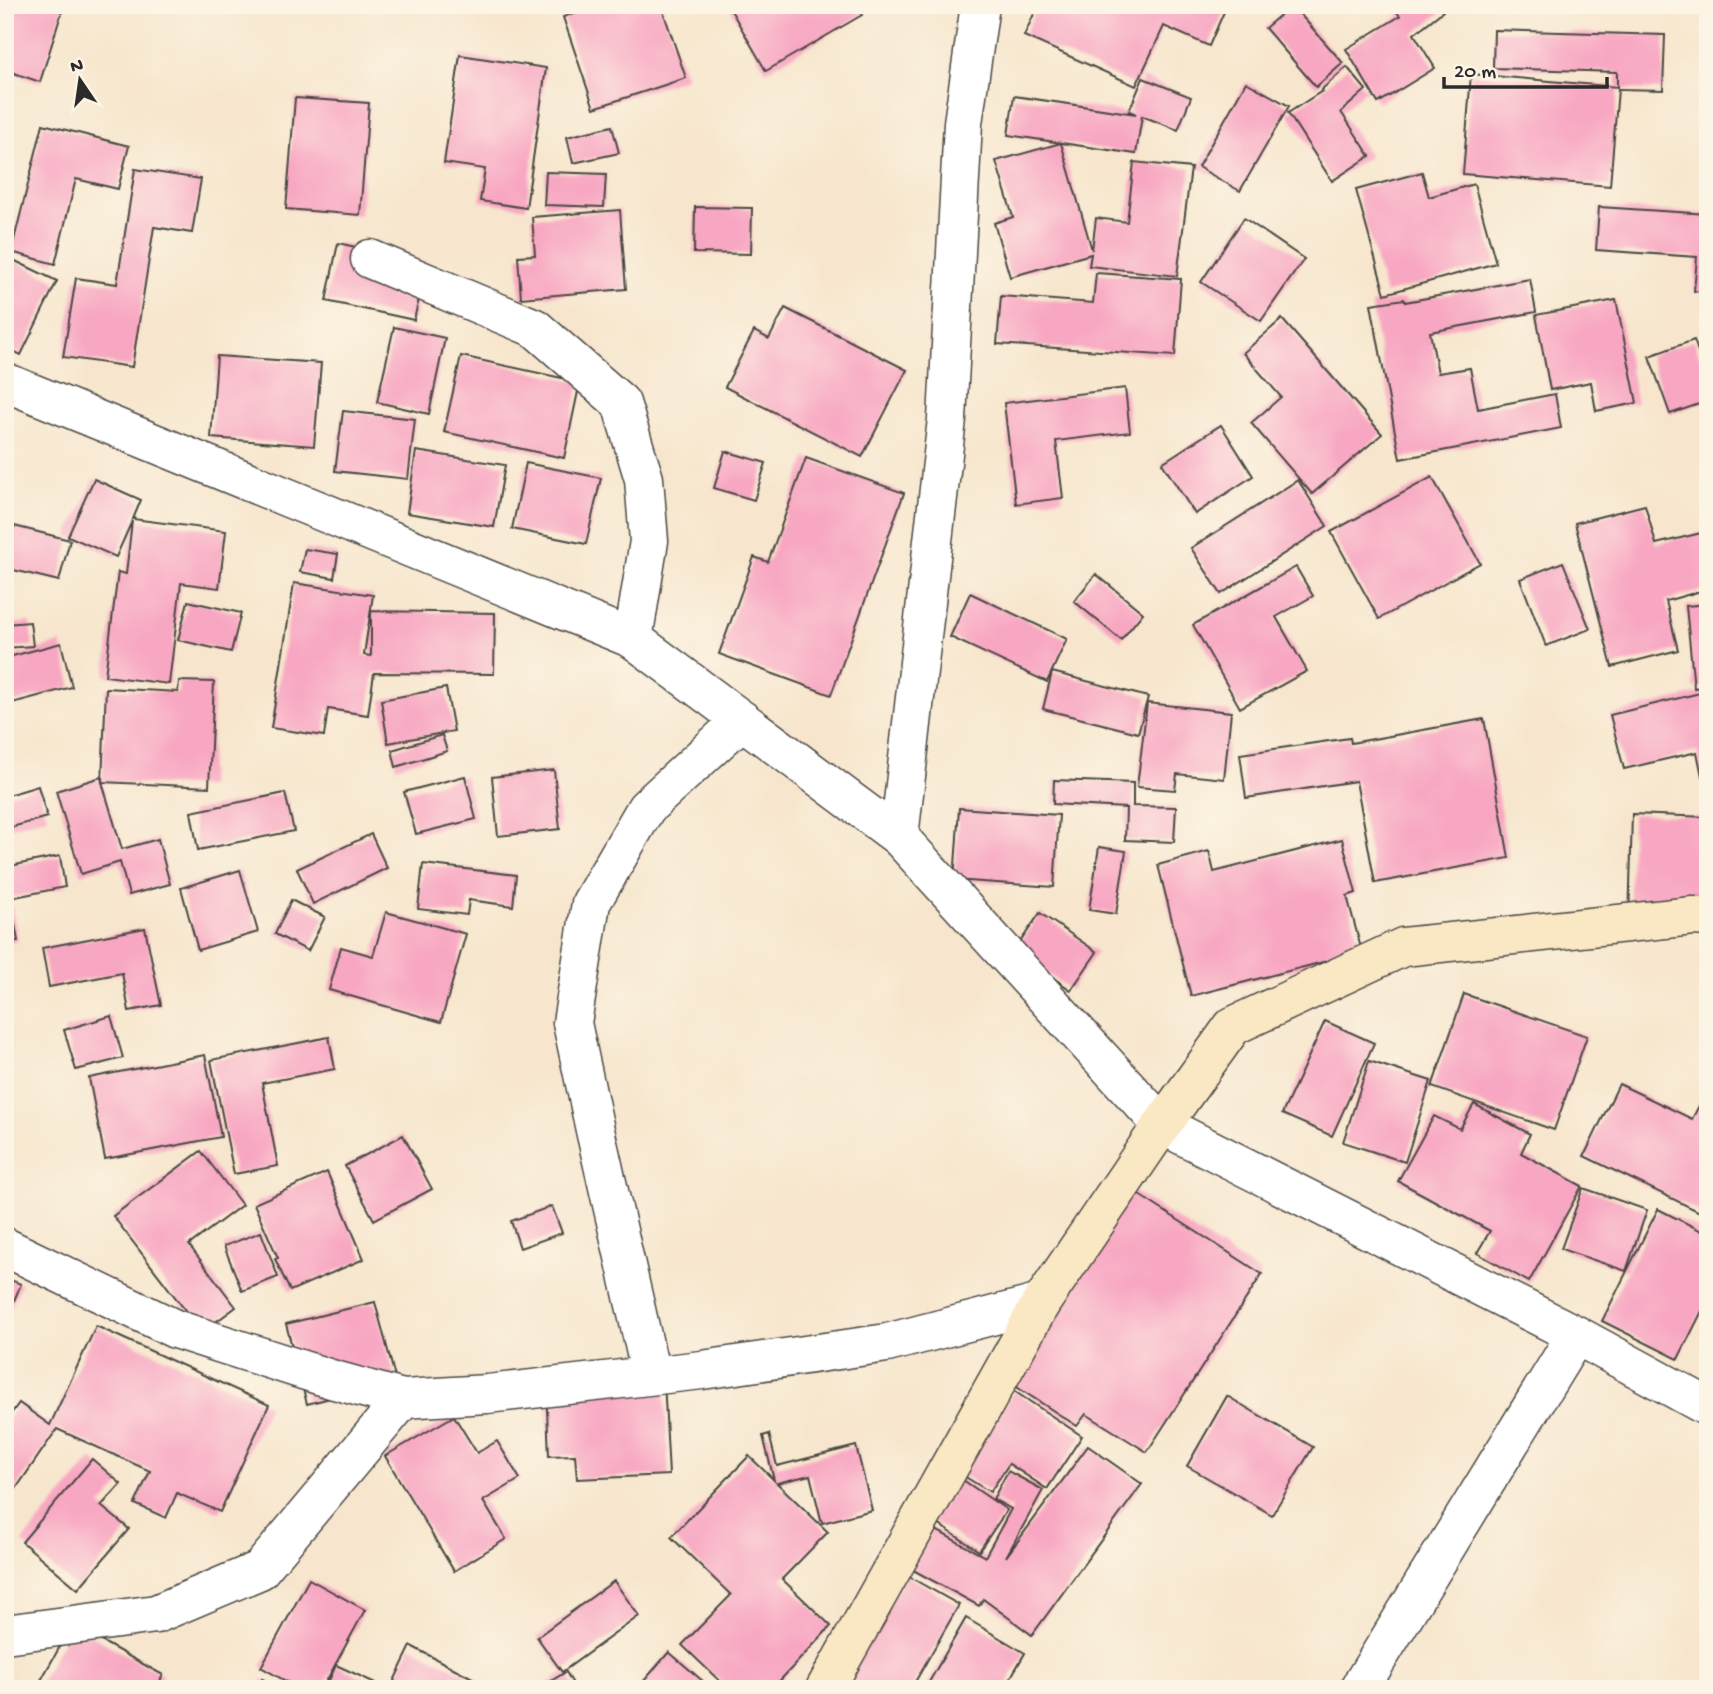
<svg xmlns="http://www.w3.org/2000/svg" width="1713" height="1694" font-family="'Gochi Hand',sans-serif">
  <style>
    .building { fill: #f8a7c2 }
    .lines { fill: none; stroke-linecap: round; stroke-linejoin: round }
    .street-casing { stroke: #4a4743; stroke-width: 41 }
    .secondary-casing { stroke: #4a4743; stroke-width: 41 }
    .street { stroke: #fff; stroke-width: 38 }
    .secondary { stroke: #fae7c3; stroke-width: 38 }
  </style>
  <rect width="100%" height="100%" fill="#fcf5e5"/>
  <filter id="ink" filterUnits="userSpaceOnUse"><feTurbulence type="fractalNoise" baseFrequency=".0143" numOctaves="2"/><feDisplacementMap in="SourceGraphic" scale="14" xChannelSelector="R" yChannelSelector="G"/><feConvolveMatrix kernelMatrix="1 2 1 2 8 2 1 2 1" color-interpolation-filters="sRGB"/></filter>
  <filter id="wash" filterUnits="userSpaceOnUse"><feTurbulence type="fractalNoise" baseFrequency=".00686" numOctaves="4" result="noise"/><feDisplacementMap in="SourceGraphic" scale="28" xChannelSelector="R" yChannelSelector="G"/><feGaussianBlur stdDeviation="1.57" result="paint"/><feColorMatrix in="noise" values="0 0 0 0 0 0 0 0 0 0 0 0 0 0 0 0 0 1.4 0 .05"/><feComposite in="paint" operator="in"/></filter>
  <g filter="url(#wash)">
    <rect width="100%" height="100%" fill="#f7e6cd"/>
    <g id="blocks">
      <g class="building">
        <path d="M11 5H64L40 82 5 70V24Z"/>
        <path d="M598 5H661L686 78 594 108 563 17Z"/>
        <path d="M728 5H856L862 15 766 71Z"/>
        <path d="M1038 5H1227L1209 46 1164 26 1136 86 1024 36Z"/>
        <path d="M1292 5 1343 63 1316 87 1265 28Z"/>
        <path d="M1396 5H1439L1443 11 1414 34 1435 68 1378 103 1346 49 1400 16 1393 7Z"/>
        <path d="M1494 30 1665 35 1663 90 1618 89 1610 186 1463 174 1471 74 1617 87V72L1493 68Z"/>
        <path d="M460 55 546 68 526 208 480 201 485 169 444 163Z"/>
        <path d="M1347 67 1366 90 1341 112 1370 156 1332 181 1288 113 1322 91 1321 90Z"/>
        <path d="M1143 78 1191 97 1178 130 1142 116 1136 154 1008 135 1014 96 1136 114 1129 111Z"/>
        <path d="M1246 82 1289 106 1240 191 1198 167Z"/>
        <path d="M295 98 369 103 360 215 286 209Z"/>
        <path d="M43 124 129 146 118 189 76 179 55 264 11 252Z"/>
        <path d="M612 126 619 153 573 163 567 137Z"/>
        <path d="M1061 143 1092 250 1096 218 1127 222 1134 162 1191 168 1177 276 1089 266 1091 254 1010 277 994 223 1013 217 996 161Z"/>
        <path d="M135 169 201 179 192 233 154 227 132 367 63 357 76 278 117 284Z"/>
        <path d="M546 172 606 174 604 207 544 205Z"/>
        <path d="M1422 172 1429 197 1474 184 1496 263 1385 294 1356 190Z"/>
        <path d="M695 207 752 208 751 254 694 253Z"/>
        <path d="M1599 207 1708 214V292L1694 291 1697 257 1596 250Z"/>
        <path d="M620 210 626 289 521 298 518 256 535 255 532 217Z"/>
        <path d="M1244 218 1304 259 1261 321 1201 282Z"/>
        <path d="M338 243 427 263 414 320 326 301Z"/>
        <path d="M5 256 57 281 21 355 5 347Z"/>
        <path d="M1096 273 1181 279 1175 356 997 344 1001 296 1093 303Z"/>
        <path d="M1530 279 1536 312 1430 332 1438 373 1470 368 1478 409 1555 394 1561 428 1400 459 1371 304 1404 299 1405 302Z"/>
        <path d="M1616 300 1637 403 1596 411 1591 382 1550 390 1536 315Z"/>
        <path d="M785 308 907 370 862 457 725 387 754 331 769 339Z"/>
        <path d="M1282 319 1382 434 1312 494 1251 423 1281 397 1243 353Z"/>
        <path d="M394 327 445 338 429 414 377 402Z"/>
        <path d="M1694 340 1708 380V401L1670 414 1649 356Z"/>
        <path d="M217 356 321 363 314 446 211 438Z"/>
        <path d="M461 356 580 382 564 458 444 432Z"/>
        <path d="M1125 388 1130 432 1056 441 1063 498 1016 504 1004 403Z"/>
        <path d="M343 411 415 419 408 479 335 471Z"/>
        <path d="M1221 425 1253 476 1195 514 1162 463Z"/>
        <path d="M416 451 505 465 494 527 407 513Z"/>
        <path d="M725 451 766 463 754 500 714 488Z"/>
        <path d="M806 458 904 493 831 695 719 654 754 557 768 562Z"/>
        <path d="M526 463 601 478 586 544 512 529Z"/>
        <path d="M1432 477 1480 563 1379 619 1331 532Z"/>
        <path d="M94 479 141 500 133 519 226 531 219 588 181 583 169 684 105 676 118 572 126 574 132 521 116 557 68 536Z"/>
        <path d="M1298 480 1327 526 1221 594 1191 548Z"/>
        <path d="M1645 505 1656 544 1701 533 1708 559V589L1666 601 1678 650 1612 667 1575 523Z"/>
        <path d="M14 526 70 540 59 581 5 568V556Z"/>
        <path d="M305 549 338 554 334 578 300 572Z"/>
        <path d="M1563 562 1590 629 1546 646 1520 579Z"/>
        <path d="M1296 567 1313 596 1276 617 1307 671 1240 708 1193 625Z"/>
        <path d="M1096 574 1143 613 1121 640 1074 601Z"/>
        <path d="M294 583 373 595 364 655 371 656V611L495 613 494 674 374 673 368 715 328 709 324 736 271 728Z"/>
        <path d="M970 593 1067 639 1047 682 950 637Z"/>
        <path d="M188 601 241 613 231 652 178 640Z"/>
        <path d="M1708 604V686L1694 688 1686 606Z"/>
        <path d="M30 622 33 646 5 648V624Z"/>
        <path d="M61 643 72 687 5 705V658Z"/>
        <path d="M1052 672 1148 697 1138 733 1043 709Z"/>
        <path d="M179 681 214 682 209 787 102 782 122 849 158 839 170 884 129 895 120 862 81 874 56 791 101 777 102 781 106 688 178 692Z"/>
        <path d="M446 688 454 731 388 743 381 700Z"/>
        <path d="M1708 691V775L1702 776 1697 752 1624 769 1610 715Z"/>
        <path d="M1147 703 1231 712 1224 779 1177 774 1175 790 1137 787Z"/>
        <path d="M1484 719 1509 858 1375 883 1356 781 1246 798 1240 754 1350 738 1351 743Z"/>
        <path d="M442 735 447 751 396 767 392 750Z"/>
        <path d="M554 770 560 829 498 836 492 777Z"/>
        <path d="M465 776 476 819 416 834 404 792Z"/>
        <path d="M1054 780 1133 783V806L1176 807 1174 842 1125 840 1126 808 1053 804Z"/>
        <path d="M38 786 47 817 5 829V796Z"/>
        <path d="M285 793 294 831 198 850 191 812Z"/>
        <path d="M959 808 1059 815 1054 887 954 880Z"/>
        <path d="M1632 814 1708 817V925L1629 923Z"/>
        <path d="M371 834 387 868 313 904 297 869Z"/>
        <path d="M1342 839 1356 893 1347 896 1362 952 1191 996 1158 865 1209 851 1214 872Z"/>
        <path d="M1099 847 1126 851 1116 914 1089 910Z"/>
        <path d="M60 856 65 887 10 898 18 941 5 944V867Z"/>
        <path d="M423 864 516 875 513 906 469 900 467 915 418 909Z"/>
        <path d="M240 870 258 932 198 950 181 888Z"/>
        <path d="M291 900 325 917 308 951 275 934Z"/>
        <path d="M386 912 466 934 441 1022 329 990 341 947 373 956Z"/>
        <path d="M1040 913 1097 952 1071 990 1014 951Z"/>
        <path d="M145 928 161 1005 129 1011 122 973 49 987 42 948Z"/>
        <path d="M1464 994 1587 1036 1554 1130 1432 1087Z"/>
        <path d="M111 1016 123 1058 76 1070 64 1030Z"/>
        <path d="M1325 1021 1374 1043 1332 1136 1282 1114Z"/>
        <path d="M329 1037 335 1069 262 1083 278 1166 234 1174 211 1060Z"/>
        <path d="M205 1055 221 1137 105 1159 89 1078Z"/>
        <path d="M1369 1061 1431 1081 1405 1162 1343 1142Z"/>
        <path d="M1619 1084 1692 1119 1702 1100 1708 1103V1216L1584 1156Z"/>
        <path d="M1474 1104 1530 1134 1521 1153 1582 1186 1529 1282 1477 1253 1490 1231 1398 1181 1434 1116 1460 1129Z"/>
        <path d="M403 1135 432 1189 374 1220 345 1166Z"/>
        <path d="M201 1151 242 1205 189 1245 236 1307 202 1332 113 1216Z"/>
        <path d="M327 1172 364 1259 290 1291 275 1259 278 1258 254 1204Z"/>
        <path d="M1583 1188 1647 1210 1626 1271 1561 1249Z"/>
        <path d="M1133 1191 1262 1274 1147 1452 1086 1414 1077 1426 1009 1382Z"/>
        <path d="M552 1206 562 1233 520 1248 511 1221Z"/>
        <path d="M1658 1209 1708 1234V1309L1704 1307 1678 1359 1602 1321Z"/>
        <path d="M261 1232 278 1277 242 1291 224 1246Z"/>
        <path d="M5 1278 21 1284 5 1322Z"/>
        <path d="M375 1302 396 1381 307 1404 286 1324Z"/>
        <path d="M96 1326 269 1405 220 1512 177 1493 166 1518 135 1504 150 1471 57 1429 15 1490 5 1483V1422L19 1403 50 1425Z"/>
        <path d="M664 1380 669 1475 577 1479 575 1455 549 1456 546 1386Z"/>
        <path d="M1014 1391 1082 1436 1047 1489 1009 1464 990 1492 959 1473Z"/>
        <path d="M1227 1396 1313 1447 1272 1515 1187 1466Z"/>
        <path d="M454 1416 477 1453 497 1441 520 1479 483 1501 506 1539 454 1571 385 1456Z"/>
        <path d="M769 1434 777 1466 856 1446 872 1510 822 1523 810 1475 777 1483 828 1532 782 1579 831 1626 772 1689H728L682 1645 731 1595 671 1537 749 1456 774 1480 763 1436Z"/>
        <path d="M1088 1446 1142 1484 1032 1635 983 1599 979 1606 904 1565 927 1525 985 1557 1011 1509 993 1499 1008 1471 1043 1490 1006 1557Z"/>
        <path d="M92 1459 121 1484 101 1506 129 1529 78 1589 22 1542Z"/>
        <path d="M960 1478 1007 1510 979 1551 932 1520Z"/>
        <path d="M906 1575 959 1605 911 1689H840Z"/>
        <path d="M309 1579 365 1610 322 1689H300L261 1667Z"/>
        <path d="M614 1581 639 1616 562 1672 537 1637Z"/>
        <path d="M966 1618 1025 1653 1004 1689H925Z"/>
        <path d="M72 1625 163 1675 156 1689H36Z"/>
        <path d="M411 1646 486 1685 484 1689H390Z"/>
        <path d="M669 1652 712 1689H637Z"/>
        <path d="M336 1665 382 1686 381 1689H325Z"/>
        <path d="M566 1672 576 1689H538Z"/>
        <path d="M262 1679 282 1689H257Z"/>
      </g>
    </g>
  </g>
  <g filter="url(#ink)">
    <use href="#blocks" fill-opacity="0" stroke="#4a4743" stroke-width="2"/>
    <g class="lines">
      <defs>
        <g id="street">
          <path d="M370 259 535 328 621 403 644 479 649 541 633 639"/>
          <path d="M5 382 633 639 899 837 1162 1125 1576 1335 1708 1407"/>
          <path d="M899 837 947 419 963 123 980 5"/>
          <path d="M5 1247 175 1329 331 1379 403 1399 487 1394 702 1370 887 1343 1041 1303"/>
          <path d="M651 1375 595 1130 572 1023 591 903 646 808 742 720"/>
          <path d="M5 1634 156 1614 260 1570 403 1399"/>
          <path d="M1359 1689 1576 1335"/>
        </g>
        <path id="secondary" d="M825 1689 1041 1303 1162 1125 1233 1026 1403 947 1693 916 1708 917"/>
      </defs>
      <use href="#street" class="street-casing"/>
      <use href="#secondary" class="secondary-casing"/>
      <use href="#street" class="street"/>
      <use href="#secondary" class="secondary"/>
    </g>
  </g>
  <rect width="1713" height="1694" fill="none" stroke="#fcf5e5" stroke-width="28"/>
  <g transform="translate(80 80) rotate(347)" stroke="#fcf5e5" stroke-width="5" paint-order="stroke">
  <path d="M0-5L12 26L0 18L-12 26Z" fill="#2b2b2b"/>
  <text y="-10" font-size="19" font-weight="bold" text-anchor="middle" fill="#2b2b2b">N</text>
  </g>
  <path d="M1444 77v10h163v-10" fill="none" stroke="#2b2b2b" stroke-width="3.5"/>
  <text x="1454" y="77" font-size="21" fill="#2b2b2b" stroke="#fcf5e5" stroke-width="5" paint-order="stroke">20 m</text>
</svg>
